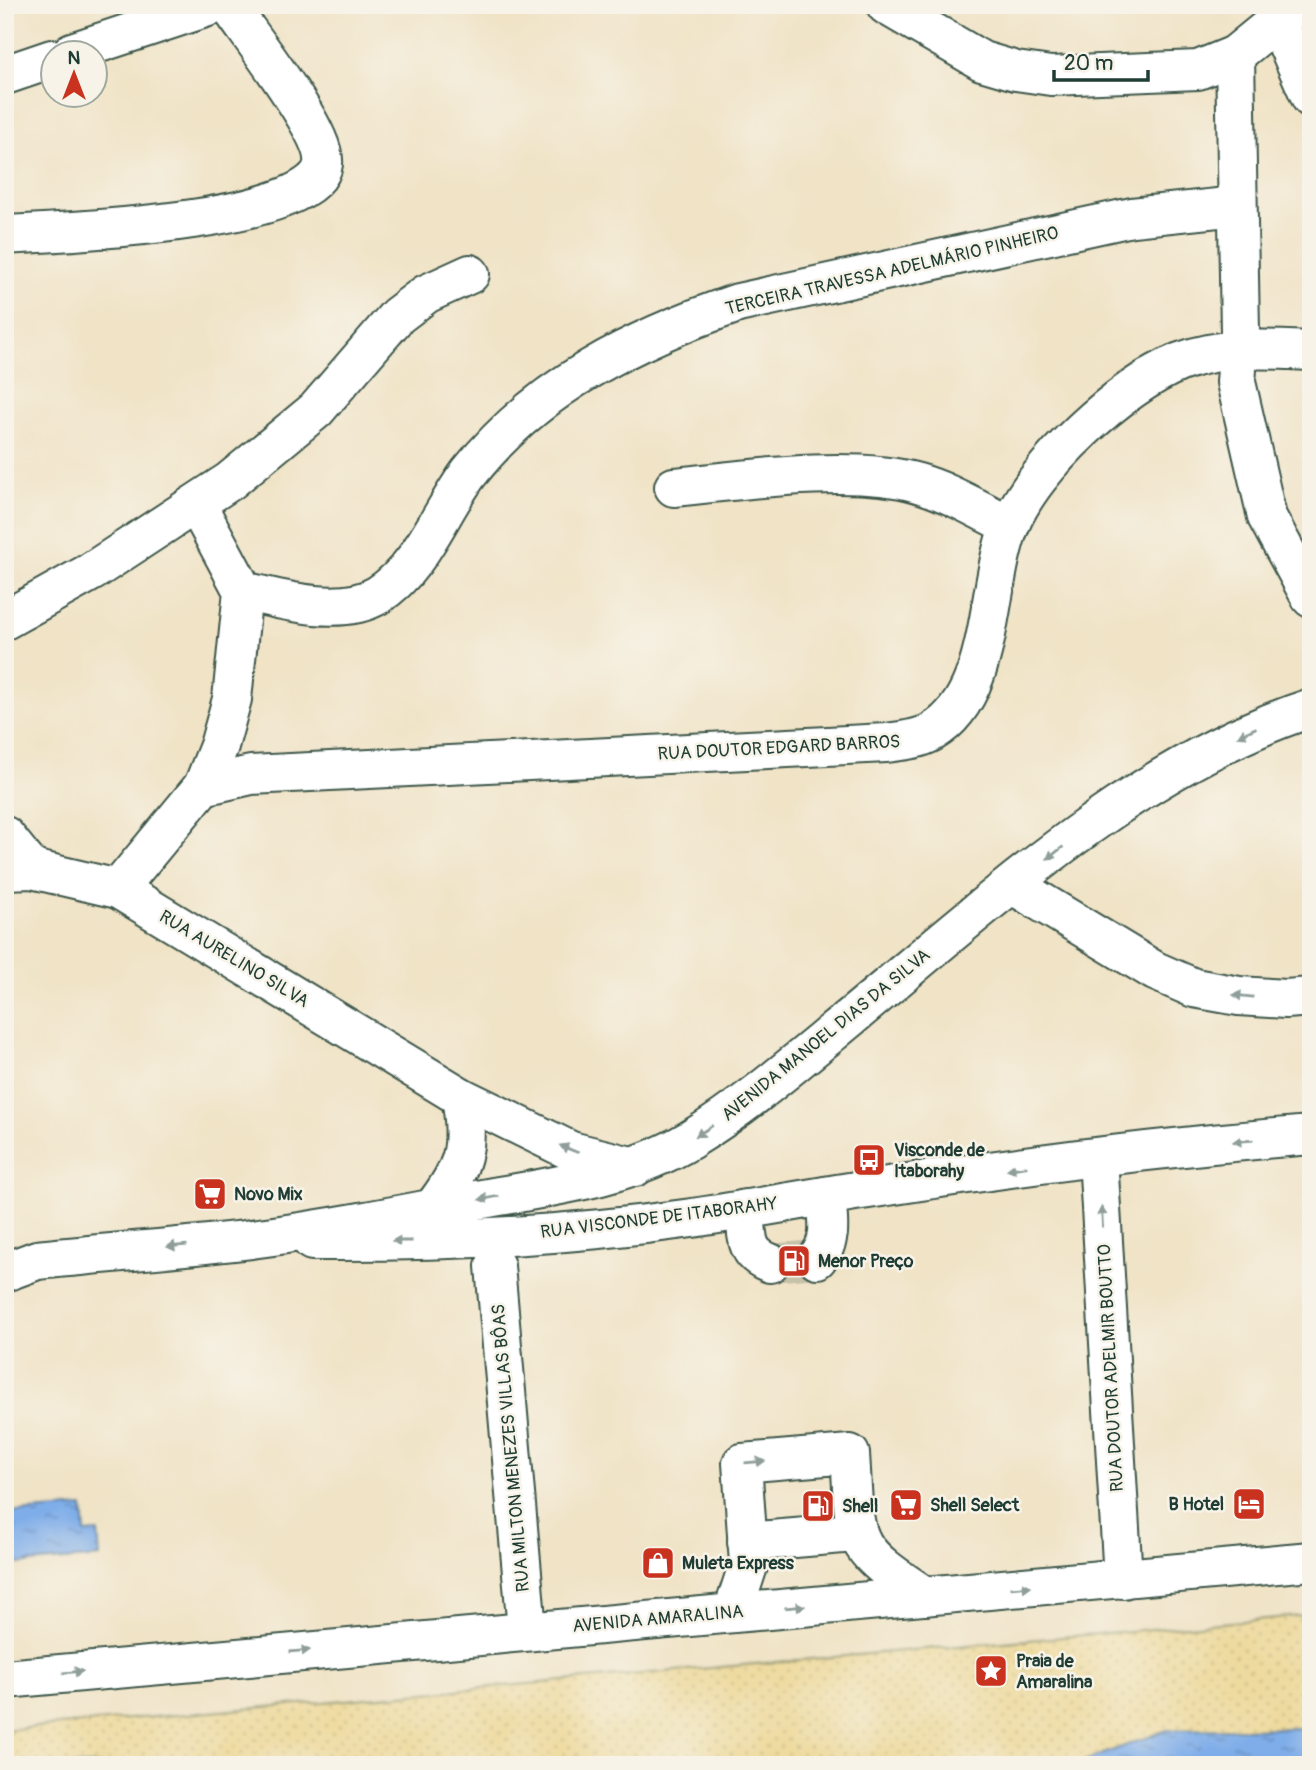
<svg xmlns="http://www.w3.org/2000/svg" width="1316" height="1770" font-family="Pangolin,sans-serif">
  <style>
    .sand { fill: url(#sand-dots); stroke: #868c69; stroke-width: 2 }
    .water { fill: url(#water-ripples); stroke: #4f758e; stroke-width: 2 }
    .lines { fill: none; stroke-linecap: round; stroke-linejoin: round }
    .minor-tunnel { stroke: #c6c2a9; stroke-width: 38; stroke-dasharray: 38 19; stroke-linecap: butt }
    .minor-casing { stroke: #3e564a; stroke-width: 42 }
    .major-casing { stroke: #3e564a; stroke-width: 42 }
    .minor { stroke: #fff; stroke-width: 38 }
    .major { stroke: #fff; stroke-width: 38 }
    .oneway { fill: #8f9e9a }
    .labels { text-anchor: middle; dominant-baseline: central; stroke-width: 5; stroke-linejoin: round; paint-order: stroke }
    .street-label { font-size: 18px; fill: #1f3d34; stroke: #f7f3e8 }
    .poi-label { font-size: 18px; font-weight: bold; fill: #1f3d34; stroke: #f7f3e8; text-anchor: start }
  </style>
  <defs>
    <pattern id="sand-dots" width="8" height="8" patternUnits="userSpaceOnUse" patternTransform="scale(1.75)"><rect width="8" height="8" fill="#eeda9e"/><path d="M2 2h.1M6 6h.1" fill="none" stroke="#ccbc89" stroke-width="1.8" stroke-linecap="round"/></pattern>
    <pattern id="water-ripples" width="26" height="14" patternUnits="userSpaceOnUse" patternTransform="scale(1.75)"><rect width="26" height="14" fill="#7fade9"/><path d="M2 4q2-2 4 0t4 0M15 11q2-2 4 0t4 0" fill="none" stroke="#678ebe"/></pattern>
  </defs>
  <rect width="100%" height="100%" fill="#f7f3e8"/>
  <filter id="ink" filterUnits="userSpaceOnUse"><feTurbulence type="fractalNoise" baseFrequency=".0143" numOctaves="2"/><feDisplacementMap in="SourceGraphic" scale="14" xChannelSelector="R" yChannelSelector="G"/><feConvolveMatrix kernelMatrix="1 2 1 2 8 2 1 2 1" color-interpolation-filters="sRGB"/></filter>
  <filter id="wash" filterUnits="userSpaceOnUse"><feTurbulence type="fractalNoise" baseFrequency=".00686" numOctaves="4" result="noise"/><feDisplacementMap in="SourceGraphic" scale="28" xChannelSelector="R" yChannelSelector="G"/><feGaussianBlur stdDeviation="1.57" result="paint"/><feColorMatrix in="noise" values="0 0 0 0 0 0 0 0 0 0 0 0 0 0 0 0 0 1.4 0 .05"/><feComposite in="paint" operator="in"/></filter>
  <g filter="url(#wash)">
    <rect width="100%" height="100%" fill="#f0e3c6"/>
    <path class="sand" d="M1311 1615V1729L1167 1730 1074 1765H5V1730Z"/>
    <g class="water">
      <path d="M83 1507 85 1533 98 1532 100 1557 5 1565V1513Z"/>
      <path d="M1301 1728 1311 1729V1765H1074L1167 1730Z"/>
    </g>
  </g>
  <g filter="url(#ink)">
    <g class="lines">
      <path class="minor-tunnel" d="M770 1263 817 1259"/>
      <defs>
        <g id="minor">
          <path d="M886 5 982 61 1016 71 1051 76 1198 70 1235 55 1296 5"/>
          <path d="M1277 21 1311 98"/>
          <path d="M72 52 214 5"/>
          <path d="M1235 55 1240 331 1236 382 1267 517 1311 598"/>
          <path d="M5 75 52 59"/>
          <path d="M5 235C55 232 316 224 323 164 327 133 249 35 229 5"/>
          <path d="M674 487C742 480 853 464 918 483 950 492 980 511 1010 525"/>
          <path d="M197 505 243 591 232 699 219 746 203 786"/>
          <path d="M243 591C280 600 342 617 378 595 420 569 440 512 469 473 537 386 635 338 738 303L1132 217 1237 206"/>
          <path d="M5 620 91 572 230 481 316 410 397 316 426 294 470 274"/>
          <path d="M5 836 32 869"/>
          <path d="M5 870 32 869 118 889 461 1097 571 1151 635 1167"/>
          <path d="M1013 885 1155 971 1194 988 1239 996 1286 999 1311 997"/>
          <path d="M118 889 203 786 251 775 886 743C901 741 918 740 932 732 995 696 985 587 1010 525 1034 466 1121 386 1180 362 1220 346 1268 349 1311 351"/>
          <path d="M1098 1157 1123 1579"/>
          <path d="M432 1209C464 1168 470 1148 461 1097"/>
          <path d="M745 1209C748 1235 743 1253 770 1263"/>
          <path d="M312 1241C438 1242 566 1236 692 1218 753 1209 814 1197 875 1188 1019 1165 1165 1147 1311 1135"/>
          <path d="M817 1259C833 1239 828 1221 826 1196"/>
          <path d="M495 1266 527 1630"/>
          <path d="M747 1542 855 1533"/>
          <path d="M733 1612 749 1563 742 1463 850 1454C856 1543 847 1545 925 1596"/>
        </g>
        <g id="major">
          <path d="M5 1272 37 1260C106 1253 175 1248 244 1240 322 1230 400 1215 477 1200 549 1187 627 1178 690 1140 741 1109 787 1070 833 1032 977 914 1132 766 1311 708"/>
          <path d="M5 1679 1311 1561"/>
        </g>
      </defs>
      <use href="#minor" class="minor-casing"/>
      <use href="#major" class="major-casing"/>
      <use href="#minor" class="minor"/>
      <use href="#major" class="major"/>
    </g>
    <defs><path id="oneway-solid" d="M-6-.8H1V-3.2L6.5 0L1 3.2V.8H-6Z" transform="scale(1.75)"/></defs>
    <g class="oneway">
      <use href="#oneway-solid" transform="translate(1247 732) rotate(155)"/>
      <use href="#oneway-solid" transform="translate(1055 853) rotate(143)"/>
      <use href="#oneway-solid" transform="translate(1243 996) rotate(-174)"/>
      <use href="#oneway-solid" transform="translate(704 1131) rotate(147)"/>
      <use href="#oneway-solid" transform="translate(1243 1141) rotate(175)"/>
      <use href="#oneway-solid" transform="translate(569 1149) rotate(-158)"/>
      <use href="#oneway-solid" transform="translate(1017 1168) rotate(172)"/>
      <use href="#oneway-solid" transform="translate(489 1198) rotate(170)"/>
      <use href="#oneway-solid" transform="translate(1102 1217) rotate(-93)"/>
      <use href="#oneway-solid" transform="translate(402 1241) rotate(180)"/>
      <use href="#oneway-solid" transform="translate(177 1246) rotate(175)"/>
      <use href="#oneway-solid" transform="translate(755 1462) rotate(-5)"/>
      <use href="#oneway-solid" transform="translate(1021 1587) rotate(-5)"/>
      <use href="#oneway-solid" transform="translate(795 1607) rotate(-5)"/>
      <use href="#oneway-solid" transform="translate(300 1651) rotate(-5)"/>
      <use href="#oneway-solid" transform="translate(73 1672) rotate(-5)"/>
    </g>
  </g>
  <defs>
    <symbol id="bus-square" viewBox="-11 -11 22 22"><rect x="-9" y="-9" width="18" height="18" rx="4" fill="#c8321e" stroke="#f7f3e8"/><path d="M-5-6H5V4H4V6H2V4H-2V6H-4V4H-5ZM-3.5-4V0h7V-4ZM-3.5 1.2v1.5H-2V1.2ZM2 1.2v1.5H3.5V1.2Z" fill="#fff"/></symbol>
    <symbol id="supermarket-square" viewBox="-11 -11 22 22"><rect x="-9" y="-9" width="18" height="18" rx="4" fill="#c8321e" stroke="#f7f3e8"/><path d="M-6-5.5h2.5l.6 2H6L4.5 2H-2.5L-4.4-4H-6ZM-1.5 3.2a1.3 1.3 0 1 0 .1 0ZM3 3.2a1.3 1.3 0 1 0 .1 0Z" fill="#fff"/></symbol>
    <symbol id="fuel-square" viewBox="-11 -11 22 22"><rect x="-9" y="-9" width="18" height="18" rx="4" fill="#c8321e" stroke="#f7f3e8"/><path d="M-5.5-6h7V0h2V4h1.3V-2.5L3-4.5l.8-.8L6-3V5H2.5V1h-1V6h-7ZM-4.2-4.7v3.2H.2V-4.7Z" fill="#fff"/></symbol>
    <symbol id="hotel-square" viewBox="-11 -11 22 22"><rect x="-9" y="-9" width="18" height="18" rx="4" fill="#c8321e" stroke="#f7f3e8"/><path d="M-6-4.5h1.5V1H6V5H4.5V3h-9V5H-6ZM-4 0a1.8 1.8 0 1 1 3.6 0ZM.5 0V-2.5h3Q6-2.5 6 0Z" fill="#fff"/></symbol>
    <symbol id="shop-square" viewBox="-11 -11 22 22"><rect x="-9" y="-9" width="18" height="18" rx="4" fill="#c8321e" stroke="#f7f3e8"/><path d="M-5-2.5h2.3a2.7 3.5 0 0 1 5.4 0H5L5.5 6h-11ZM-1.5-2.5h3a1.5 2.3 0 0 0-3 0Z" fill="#fff"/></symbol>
    <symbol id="sight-square" viewBox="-11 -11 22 22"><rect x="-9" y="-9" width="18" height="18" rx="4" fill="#c8321e" stroke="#f7f3e8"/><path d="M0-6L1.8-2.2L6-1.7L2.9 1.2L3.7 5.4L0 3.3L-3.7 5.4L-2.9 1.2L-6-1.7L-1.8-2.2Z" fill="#fff"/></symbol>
  </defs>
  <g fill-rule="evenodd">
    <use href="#bus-square" x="850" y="1141" width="38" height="38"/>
    <use href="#supermarket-square" x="191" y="1175" width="38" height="38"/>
    <use href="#fuel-square" x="775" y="1242" width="38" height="38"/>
    <use href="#hotel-square" x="1230" y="1485" width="38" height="38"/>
    <use href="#supermarket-square" x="887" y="1486" width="38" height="38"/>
    <use href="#fuel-square" x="799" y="1487" width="38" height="38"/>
    <use href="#shop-square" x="639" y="1544" width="38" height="38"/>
    <use href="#sight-square" x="972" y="1652" width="38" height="38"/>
  </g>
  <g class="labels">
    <g class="street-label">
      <text transform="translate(892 271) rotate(-13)">TERCEIRA TRAVESSA ADELMÁRIO PINHEIRO</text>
      <text transform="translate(779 748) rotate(-3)">RUA DOUTOR EDGARD BARROS</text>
      <text transform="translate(234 959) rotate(31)">RUA AURELINO SILVA</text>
      <text transform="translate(826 1035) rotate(-39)">AVENIDA MANOEL DIAS DA SILVA</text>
      <text transform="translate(659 1218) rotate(-7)">RUA VISCONDE DE ITABORAHY</text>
      <text transform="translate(1111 1368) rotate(-93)">RUA DOUTOR ADELMIR BOUTTO</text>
      <text transform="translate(511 1448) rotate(-95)">RUA MILTON MENEZES VILLAS BÔAS</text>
      <text transform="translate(658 1619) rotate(-5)">AVENIDA AMARALINA</text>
    </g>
    <g class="poi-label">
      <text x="894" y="1150">Visconde de<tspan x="894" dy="21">Itaborahy</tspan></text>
      <text x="234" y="1194">Novo Mix</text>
      <text x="818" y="1261">Menor Preço</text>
      <text x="1224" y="1504" text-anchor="end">B Hotel</text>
      <text x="930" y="1505">Shell Select</text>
      <text x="842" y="1506">Shell</text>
      <text x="682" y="1563">Muleta Express</text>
      <text x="1016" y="1661">Praia de<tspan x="1016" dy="21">Amaralina</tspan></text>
    </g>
  </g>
  <rect width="1316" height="1770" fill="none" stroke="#f7f3e8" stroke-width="28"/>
  <g transform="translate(74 74)"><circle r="33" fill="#f7f3e8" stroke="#a1aaa0" stroke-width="2"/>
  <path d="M0-5L12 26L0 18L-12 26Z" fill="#c8321e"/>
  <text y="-10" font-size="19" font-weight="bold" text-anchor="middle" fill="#1f3d34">N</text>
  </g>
  <path d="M1054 70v10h94v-10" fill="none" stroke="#1f3d34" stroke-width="3.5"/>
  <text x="1064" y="70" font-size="21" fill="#1f3d34" stroke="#f7f3e8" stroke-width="5" paint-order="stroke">20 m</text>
</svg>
